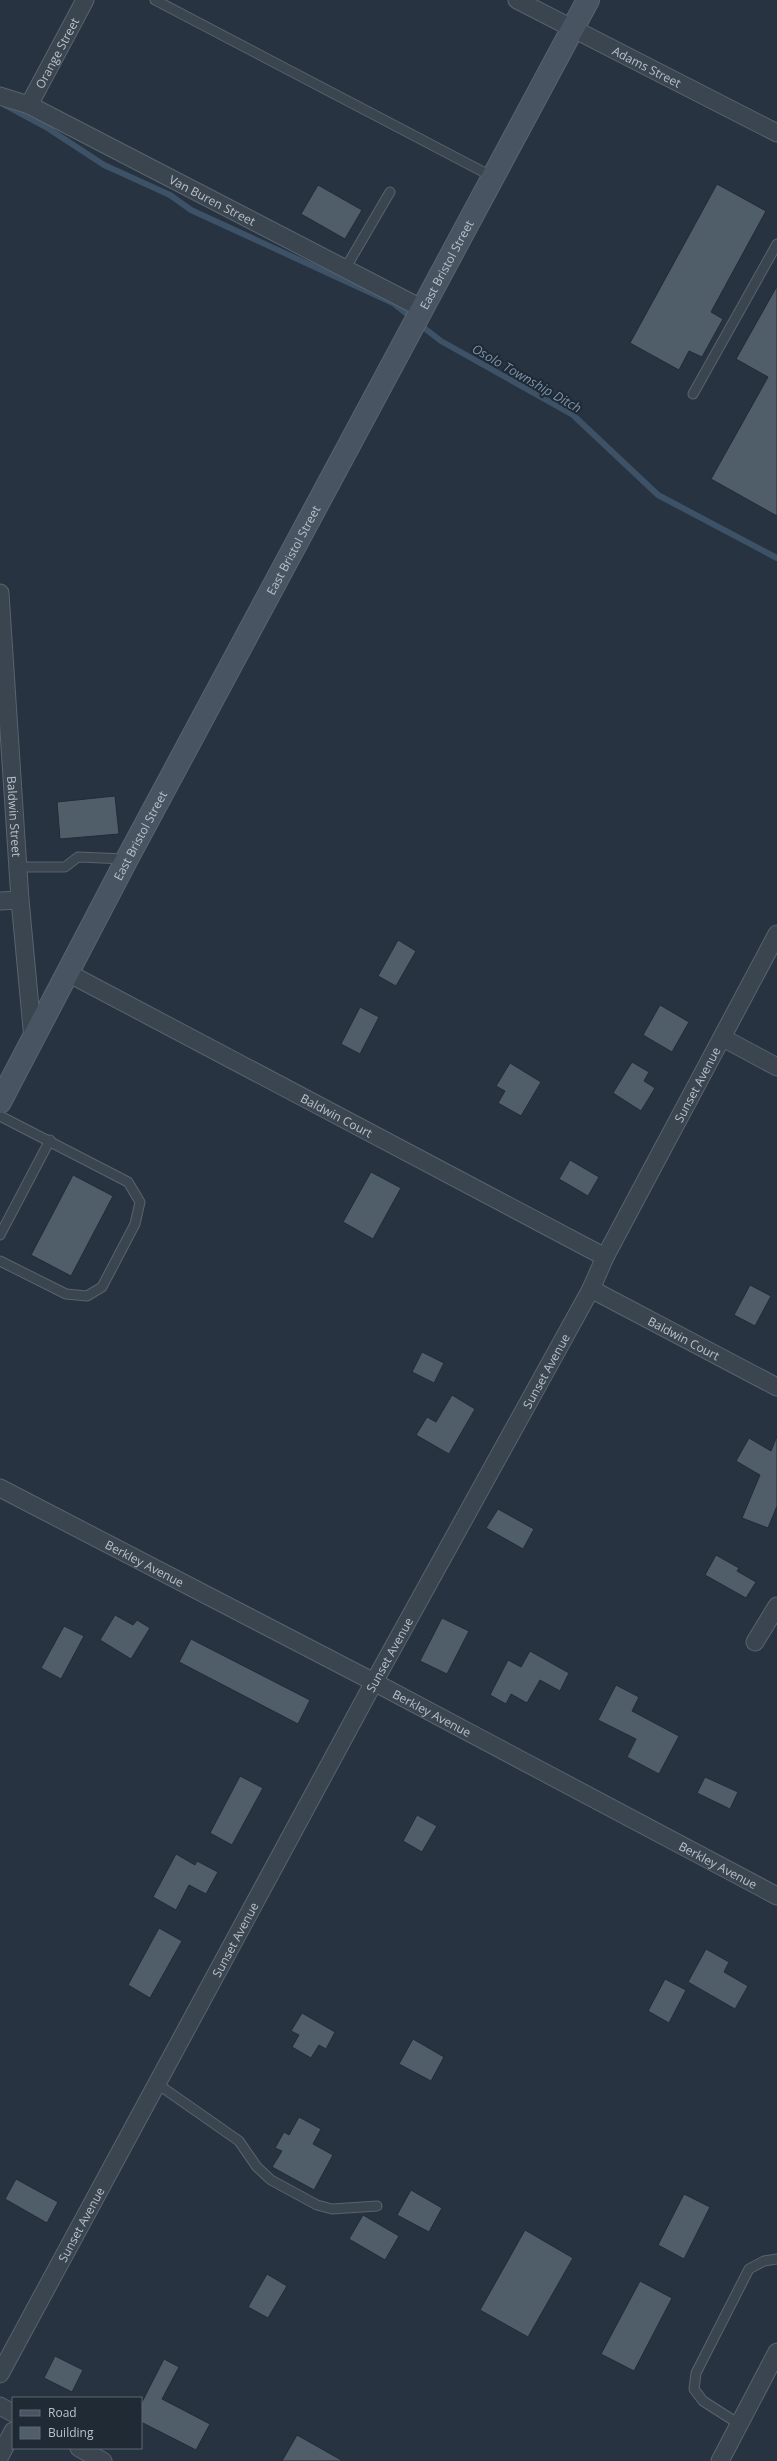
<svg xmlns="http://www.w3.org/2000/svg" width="777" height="2461" font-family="'Open Sans',sans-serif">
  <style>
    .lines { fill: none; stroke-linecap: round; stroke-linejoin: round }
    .stream { stroke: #3e5267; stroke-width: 6 }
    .building { fill: #505e6a; stroke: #222c37 }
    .lane-casing { stroke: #59636d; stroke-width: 11 }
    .street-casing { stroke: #59636d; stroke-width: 19 }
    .secondary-casing { stroke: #59636d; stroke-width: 24 }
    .lane { stroke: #3b4550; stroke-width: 9 }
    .street { stroke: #3b4550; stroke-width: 17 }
    .secondary { stroke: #495462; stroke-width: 22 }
    .labels { text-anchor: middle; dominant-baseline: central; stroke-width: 4; stroke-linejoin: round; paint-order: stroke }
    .street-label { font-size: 12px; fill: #b8c0ca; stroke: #202a35 }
    .water-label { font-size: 13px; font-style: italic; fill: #7a93ab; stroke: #202a35 }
  </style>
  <rect width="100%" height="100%" fill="#273340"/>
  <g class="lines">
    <g class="stream">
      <path d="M5 105 46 127 104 165 170 195 191 210 393 303 412 318"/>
      <path d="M419 324 441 341 573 415 658 495 777 558"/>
    </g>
  </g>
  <g class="building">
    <path d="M717 184 766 211 711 312 723 319 702 357 689 351 679 370 630 343Z"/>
    <path d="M318 185 362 210 345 239 301 214Z"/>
    <path d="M777 286V516L711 479 768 377 736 359Z"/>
    <path d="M115 796 119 834 60 839 57 802Z"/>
    <path d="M398 940 416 951 396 986 378 976Z"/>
    <path d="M660 1005 689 1022 672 1052 643 1035Z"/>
    <path d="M360 1007 379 1017 360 1054 341 1044Z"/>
    <path d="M632 1062 649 1072 644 1081 655 1088 641 1111 613 1093Z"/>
    <path d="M510 1063 541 1082 521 1116 498 1103 505 1091 496 1086Z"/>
    <path d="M570 1160 599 1177 588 1196 559 1179Z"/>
    <path d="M371 1172 401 1188 373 1239 343 1222Z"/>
    <path d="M73 1175 113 1196 71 1276 31 1255Z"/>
    <path d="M750 1285 771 1296 755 1326 734 1315Z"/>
    <path d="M422 1352 444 1363 434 1383 412 1372Z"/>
    <path d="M452 1395 475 1409 449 1454 416 1435 427 1417 436 1422Z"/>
    <path d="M777 1436V1506L768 1528 742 1518 760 1475 736 1461 749 1438 771 1451Z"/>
    <path d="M498 1509 534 1529 523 1549 486 1528Z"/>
    <path d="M716 1555 739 1568 737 1571 756 1582 746 1598 705 1575Z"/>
    <path d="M115 1615 133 1625 137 1620 150 1628 131 1659 100 1640Z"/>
    <path d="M442 1618 469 1631 447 1674 420 1661Z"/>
    <path d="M64 1626 84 1636 61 1679 41 1668Z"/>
    <path d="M191 1639 310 1700 298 1724 179 1662Z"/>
    <path d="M530 1651 569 1673 560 1691 540 1680 527 1703 511 1694 506 1704 490 1695 508 1660 521 1667Z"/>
    <path d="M616 1685 639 1697 632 1711 679 1736 659 1774 627 1757 636 1739 598 1720Z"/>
    <path d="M240 1776 263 1788 232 1845 210 1833Z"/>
    <path d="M705 1777 738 1792 730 1809 697 1793Z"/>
    <path d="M417 1815 437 1826 422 1852 403 1841Z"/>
    <path d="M176 1854 195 1865 197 1861 218 1872 206 1894 189 1885 176 1910 153 1897Z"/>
    <path d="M159 1928 182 1941 150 1998 128 1985Z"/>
    <path d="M706 1949 729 1962 724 1972 748 1986 735 2009 688 1982Z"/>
    <path d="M665 1979 686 1990 669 2023 648 2011Z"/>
    <path d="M302 2013 335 2032 326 2049 319 2045 311 2058 292 2047 299 2035 291 2031Z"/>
    <path d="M413 2039 444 2057 431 2081 399 2064Z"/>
    <path d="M299 2117 321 2129 313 2144 333 2155 314 2190 272 2167 282 2151 275 2148 284 2132 289 2135Z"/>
    <path d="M16 2179 58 2202 47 2223 5 2199Z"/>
    <path d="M411 2190 442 2208 429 2232 397 2215Z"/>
    <path d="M684 2194 710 2207 684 2259 658 2245Z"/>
    <path d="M363 2215 399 2236 385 2260 349 2239Z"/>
    <path d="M525 2230 573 2258 528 2337 480 2310Z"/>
    <path d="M267 2274 287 2286 268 2318 248 2307Z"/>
    <path d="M640 2281 672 2298 634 2371 601 2354Z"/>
    <path d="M55 2356 83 2370 72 2392 44 2378Z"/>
    <path d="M164 2359 179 2367 162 2399 210 2424 196 2450 141 2422V2404Z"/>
    <path d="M297 2435 343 2461H282Z"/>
  </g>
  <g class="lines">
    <defs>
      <g id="lane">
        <path d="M155 0 493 177"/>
        <path d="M345 269 390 192"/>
        <path d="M693 394 777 244"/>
        <path d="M20 867H65L78 857 126 859"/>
        <path d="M0 1116 128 1182 140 1202 135 1224 102 1287 87 1296 66 1294 0 1261"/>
        <path d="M0 1235 50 1140"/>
        <path d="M156 2083 239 2141 257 2167 271 2180 317 2205 332 2209 377 2206"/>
        <path d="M739 2424 703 2401 694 2389 696 2373 749 2269 764 2261 777 2259"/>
      </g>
      <g id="street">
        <path id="s1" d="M517 0 777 133"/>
        <path id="s2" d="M0 96 29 105 423 309"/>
        <path id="s3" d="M29 105 85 0"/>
        <path id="s4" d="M0 593 20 900 33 1039"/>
        <path d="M0 901 20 900"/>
        <path id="s5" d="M68 973 605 1257"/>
        <path d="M723 1038 777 1067"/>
        <path id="s6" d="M591 1289 777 1387"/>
        <path id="s7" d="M0 1488 374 1682 777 1896"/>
        <path d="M755 1642 777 1606"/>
        <path id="s8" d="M0 2374 374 1682 591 1289 605 1257 777 934"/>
        <path d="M0 2406 13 2413"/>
        <path d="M79 2448 103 2461"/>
        <path d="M0 2456 13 2431"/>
        <path d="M720 2461 777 2352"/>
      </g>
      <g id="secondary">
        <path id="s9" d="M0 1102 127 859 588 0"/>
      </g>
    </defs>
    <use href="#lane" class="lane-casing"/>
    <use href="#street" class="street-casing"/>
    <use href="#secondary" class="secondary-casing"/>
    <use href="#lane" class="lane"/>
    <use href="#street" class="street"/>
    <use href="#secondary" class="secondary"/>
  </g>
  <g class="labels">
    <g class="street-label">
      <text stroke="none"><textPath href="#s3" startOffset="59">Orange Street</textPath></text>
      <text stroke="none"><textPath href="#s1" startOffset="146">Adams Street</textPath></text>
      <text stroke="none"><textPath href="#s2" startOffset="237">Van Buren Street</textPath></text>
      <text stroke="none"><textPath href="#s9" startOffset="949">East Bristol Street</textPath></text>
      <text stroke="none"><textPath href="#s9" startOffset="625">East Bristol Street</textPath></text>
      <text stroke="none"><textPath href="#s4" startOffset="224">Baldwin Street</textPath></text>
      <text stroke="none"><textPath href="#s9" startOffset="301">East Bristol Street</textPath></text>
      <text stroke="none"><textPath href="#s8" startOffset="1466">Sunset Avenue</textPath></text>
      <text stroke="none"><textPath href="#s5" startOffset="304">Baldwin Court</textPath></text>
      <text stroke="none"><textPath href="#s6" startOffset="105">Baldwin Court</textPath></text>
      <text stroke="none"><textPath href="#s8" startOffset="1142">Sunset Avenue</textPath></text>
      <text stroke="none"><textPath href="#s7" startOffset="163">Berkley Avenue</textPath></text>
      <text stroke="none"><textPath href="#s8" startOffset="818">Sunset Avenue</textPath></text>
      <text stroke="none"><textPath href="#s7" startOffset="487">Berkley Avenue</textPath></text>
      <text stroke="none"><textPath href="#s7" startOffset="811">Berkley Avenue</textPath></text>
      <text stroke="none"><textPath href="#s8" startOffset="494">Sunset Avenue</textPath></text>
      <text stroke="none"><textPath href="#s8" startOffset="170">Sunset Avenue</textPath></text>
    </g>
    <g class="water-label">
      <text transform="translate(527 378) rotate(30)">Osolo Township Ditch</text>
    </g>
  </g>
  <rect x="12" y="2397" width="130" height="52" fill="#202a35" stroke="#5d6671"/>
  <rect x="20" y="2410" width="20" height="6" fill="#495462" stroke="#5d6671"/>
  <text x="48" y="2417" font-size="12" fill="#b8c0ca">Road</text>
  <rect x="20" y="2427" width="20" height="12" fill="#505e6a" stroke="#5d6671"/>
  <text x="48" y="2437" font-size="12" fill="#b8c0ca">Building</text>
</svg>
